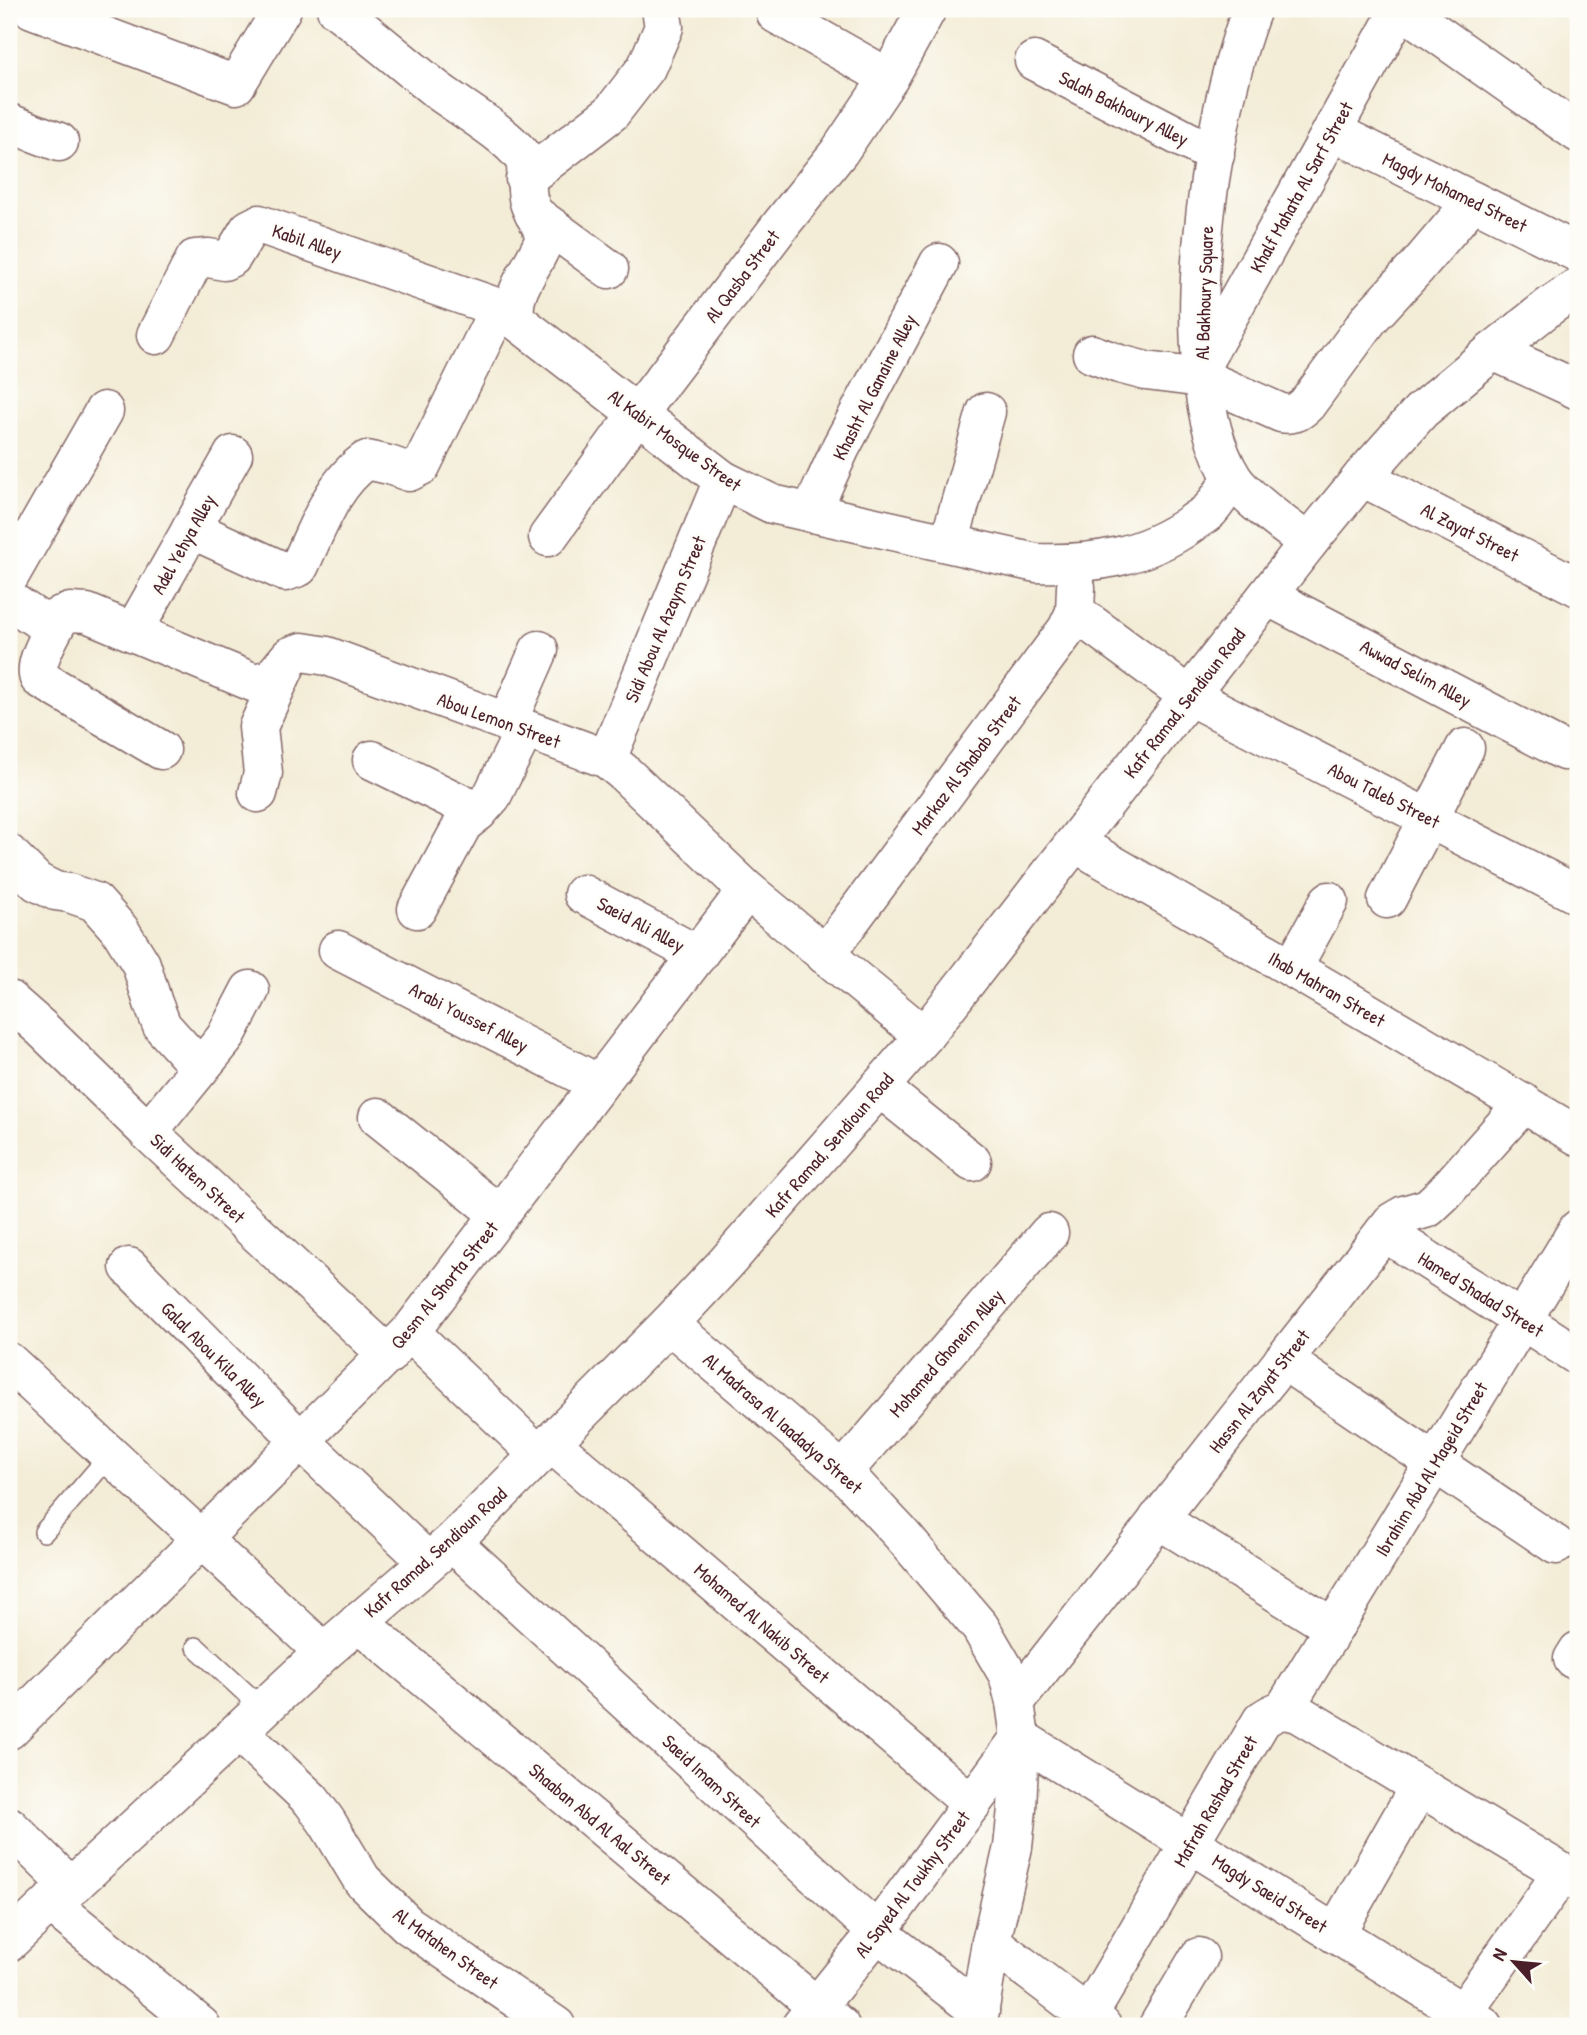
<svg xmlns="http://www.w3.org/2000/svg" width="1587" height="2035" font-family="'Patrick Hand',sans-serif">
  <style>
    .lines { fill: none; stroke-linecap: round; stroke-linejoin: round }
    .lane-casing { stroke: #856767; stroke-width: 22 }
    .street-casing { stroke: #856767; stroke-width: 41 }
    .secondary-casing { stroke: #856767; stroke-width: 41 }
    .lane { stroke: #fff; stroke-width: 19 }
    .street { stroke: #fff; stroke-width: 38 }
    .secondary { stroke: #fff; stroke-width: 38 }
    .labels { text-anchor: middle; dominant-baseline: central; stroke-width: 5; stroke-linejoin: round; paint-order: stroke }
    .street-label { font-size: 19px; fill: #4a1f2b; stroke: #fdfcf7 }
  </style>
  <rect width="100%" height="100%" fill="#fdfcf7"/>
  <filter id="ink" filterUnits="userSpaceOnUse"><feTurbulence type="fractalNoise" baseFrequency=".0143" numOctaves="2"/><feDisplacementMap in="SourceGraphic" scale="14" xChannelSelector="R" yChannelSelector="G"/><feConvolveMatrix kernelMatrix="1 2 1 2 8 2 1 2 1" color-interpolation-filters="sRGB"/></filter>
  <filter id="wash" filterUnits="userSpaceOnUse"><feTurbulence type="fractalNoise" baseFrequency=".00686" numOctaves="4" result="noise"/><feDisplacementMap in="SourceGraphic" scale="28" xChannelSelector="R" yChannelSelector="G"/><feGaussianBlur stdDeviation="1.57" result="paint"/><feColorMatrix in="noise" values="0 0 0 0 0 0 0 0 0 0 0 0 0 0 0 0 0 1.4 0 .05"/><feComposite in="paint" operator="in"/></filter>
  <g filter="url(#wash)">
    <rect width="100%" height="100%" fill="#f3ecd6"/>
  </g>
  <g filter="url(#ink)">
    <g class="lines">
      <defs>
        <g id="lane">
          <path d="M44 1532 110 1455"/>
          <path d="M196 1647 263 1709"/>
        </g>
        <g id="street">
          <path d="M32 9 236 85 282 9"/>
          <path d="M336 9C371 35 403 63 437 90 461 108 505 133 522 156 530 167 524 187 529 202 532 214 543 224 544 237 544 243 539 251 536 257 527 275 508 300 517 321L723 480 772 504 1036 563C1093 565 1145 557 1192 523 1198 519 1205 515 1210 510 1218 501 1225 489 1232 478"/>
          <path d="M1252 9C1210 118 1168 373 1232 477 1243 496 1289 528 1308 543"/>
          <path d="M1402 9 1578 133"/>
          <path d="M776 14 889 78"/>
          <path d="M1034 61 1215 155"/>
          <path d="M9 123 59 142"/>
          <path d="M1332 131 1578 253"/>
          <path d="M525 179 611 113 646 68 664 27 661 9"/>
          <path d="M534 214 609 269"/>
          <path d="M156 335 195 259 209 258 224 261 232 257 249 229 259 224 513 313"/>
          <path d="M1493 351 1578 390"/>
          <path d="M1092 354 1119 364 1146 371 1202 378 1281 413C1292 415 1298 413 1307 404L1370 318 1418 266 1473 201"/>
          <path d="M1202 364 1400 9"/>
          <path d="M1362 477 1578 587"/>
          <path d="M811 513 841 447 939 263"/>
          <path d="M191 529 285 572 299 567C317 530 332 483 367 460L389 465 409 472 421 466 499 308"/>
          <path d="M548 537 637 414 783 222 839 152 889 78 927 9"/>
          <path d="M949 543 986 412"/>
          <path d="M9 577 104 411"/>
          <path d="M1267 596 1564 751"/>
          <path d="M9 600 39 620 50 621 70 612 87 613 255 683 271 679 290 656 302 652 327 656 607 759 623 772 747 890 924 1036"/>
          <path d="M1075 612 1189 696 1578 895"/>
          <path d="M61 615C54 630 32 663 39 678L161 750"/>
          <path d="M133 632 233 455"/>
          <path d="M507 723 539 650"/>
          <path d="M607 759 723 480"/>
          <path d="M372 760 478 812"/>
          <path d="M258 793 263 773 258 727 288 661"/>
          <path d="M1075 843 1292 968 1578 1136"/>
          <path d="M9 854 37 882 55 891 69 893 95 902 120 930 141 964 153 1003 162 1026 200 1068"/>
          <path d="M583 894 698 955"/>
          <path d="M1387 899 1465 748"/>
          <path d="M417 909 463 824 478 812 492 796 525 729"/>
          <path d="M338 950 599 1084"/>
          <path d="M825 955 1067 629 1075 612 1076 587"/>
          <path d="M1292 968 1329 901"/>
          <path d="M9 1000 41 1028 148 1132 388 1355"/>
          <path d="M879 1087 972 1162"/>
          <path d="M378 1117 500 1215"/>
          <path d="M148 1132 225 1038 250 990"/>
          <path d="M1384 1232 1578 1356"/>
          <path d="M129 1267 300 1440 428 1562"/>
          <path d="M669 1324 843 1472 901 1534 980 1627 1008 1675 1015 1702 1020 1738 1017 1809 1013 1847 991 1942 977 2026"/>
          <path d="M410 1332 539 1455"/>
          <path d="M1283 1360 1556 1545"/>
          <path d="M9 1362 324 1652"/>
          <path d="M551 1443 972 1804"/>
          <path d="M843 1472 1049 1233"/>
          <path d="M1158 1519 1334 1628"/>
          <path d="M452 1542 877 1932 980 2012"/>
          <path d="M358 1622 840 2026"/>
          <path d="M1573 1659 1578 1651"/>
          <path d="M1015 1702 1392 1222 1404 1215 1428 1208 1444 1193 1524 1103"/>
          <path d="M1284 1709 1578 1229"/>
          <path d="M9 1730 410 1332 747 890"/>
          <path d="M238 1731 311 1800 327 1822 362 1880 408 1925 556 2026"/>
          <path d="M9 1826 71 1887"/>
          <path d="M50 1903 201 2026"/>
          <path d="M1335 1934 1419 1787"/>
          <path d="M991 1942 1102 2026"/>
          <path d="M1463 2013 1562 1873"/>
          <path d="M1088 2016 1262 1720C1277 1710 1281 1708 1299 1714L1578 1882"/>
          <path d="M801 2026 877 1932 1020 1738 1484 2026"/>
          <path d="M1158 2026 1199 1957"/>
        </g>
        <path id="secondary" d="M9 1942 50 1903 71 1887 324 1652 452 1542 669 1324 726 1263 924 1036 1308 543 1362 477 1421 411 1493 351 1550 306 1578 287"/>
      </defs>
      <use href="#lane" class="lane-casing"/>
      <use href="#street" class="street-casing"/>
      <use href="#secondary" class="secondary-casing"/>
      <use href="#lane" class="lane"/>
      <use href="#street" class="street"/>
      <use href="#secondary" class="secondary"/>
    </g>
  </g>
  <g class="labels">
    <g class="street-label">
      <text transform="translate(1124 108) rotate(27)">Salah Bakhoury Alley</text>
      <text transform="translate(1301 187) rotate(-61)">Khalf Mahata Al Sarf Street</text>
      <text transform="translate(1455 192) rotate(26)">Magdy Mohamed Street</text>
      <text transform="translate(307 241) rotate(19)">Kabil Alley</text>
      <text transform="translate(742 276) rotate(-53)">Al Qasba Street</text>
      <text transform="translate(1204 293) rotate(-88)">Al Bakhoury Square</text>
      <text transform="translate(874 387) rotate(-63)">Khasht Al Ganaine Alley</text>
      <text transform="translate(675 440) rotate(36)">Al Kabir Mosque Street</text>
      <text transform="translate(1470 532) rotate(27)">Al Zayat Street</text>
      <text transform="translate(183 544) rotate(-61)">Adel Yehya Alley</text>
      <text transform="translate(665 619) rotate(-67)">Sidi Abou Al Azaym Street</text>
      <text transform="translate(1416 673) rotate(28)">Awwad Selim Alley</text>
      <text transform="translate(1184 703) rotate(-52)">Kafr Ramad, Sendioun Road</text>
      <text transform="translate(499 720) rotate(20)">Abou Lemon Street</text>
      <text transform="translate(966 765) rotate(-53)">Markaz Al Shabab Street</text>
      <text transform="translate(1384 795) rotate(27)">Abou Taleb Street</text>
      <text transform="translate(641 924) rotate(28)">Saeid Ali Alley</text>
      <text transform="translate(1327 989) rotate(30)">Ihab Mahran Street</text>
      <text transform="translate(469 1017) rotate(27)">Arabi Youssef Alley</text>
      <text transform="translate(829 1145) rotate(-49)">Kafr Ramad, Sendioun Road</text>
      <text transform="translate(198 1178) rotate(43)">Sidi Hatem Street</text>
      <text transform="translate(444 1285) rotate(-51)">Qesm Al Shorta Street</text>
      <text transform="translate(1481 1294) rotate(32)">Hamed Shadad Street</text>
      <text transform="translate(946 1353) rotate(-49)">Mohamed Ghoneim Alley</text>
      <text transform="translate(214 1354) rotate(45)">Galal Abou Kila Alley</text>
      <text transform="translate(1259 1391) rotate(-52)">Hassn Al Zayat Street</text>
      <text transform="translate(783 1423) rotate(41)">Al Madrasa Al Iaadadya Street</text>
      <text transform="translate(1431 1469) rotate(-59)">Ibrahim Abd Al Mageid Street</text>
      <text transform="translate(435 1552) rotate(-42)">Kafr Ramad, Sendioun Road</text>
      <text transform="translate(762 1623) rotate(41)">Mohamed Al Nakib Street</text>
      <text transform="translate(712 1781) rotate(43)">Saeid Imam Street</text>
      <text transform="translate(1215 1801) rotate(-60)">Mafrah Rashad Street</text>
      <text transform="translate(600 1824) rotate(40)">Shaaban Abd Al Aal Street</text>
      <text transform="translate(912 1884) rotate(-53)">Al Sayed Al Toukhy Street</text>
      <text transform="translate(1270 1893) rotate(32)">Magdy Saeid Street</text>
      <text transform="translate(446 1948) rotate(36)">Al Matahen Street</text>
    </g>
  </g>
  <rect width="1587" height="2035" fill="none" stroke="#fdfcf7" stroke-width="35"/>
  <g transform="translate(1514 1962) rotate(297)" stroke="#fdfcf7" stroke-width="5" paint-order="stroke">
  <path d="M0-5L12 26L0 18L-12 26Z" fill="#4a1f2b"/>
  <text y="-10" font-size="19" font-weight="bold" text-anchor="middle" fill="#4a1f2b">N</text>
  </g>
</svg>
